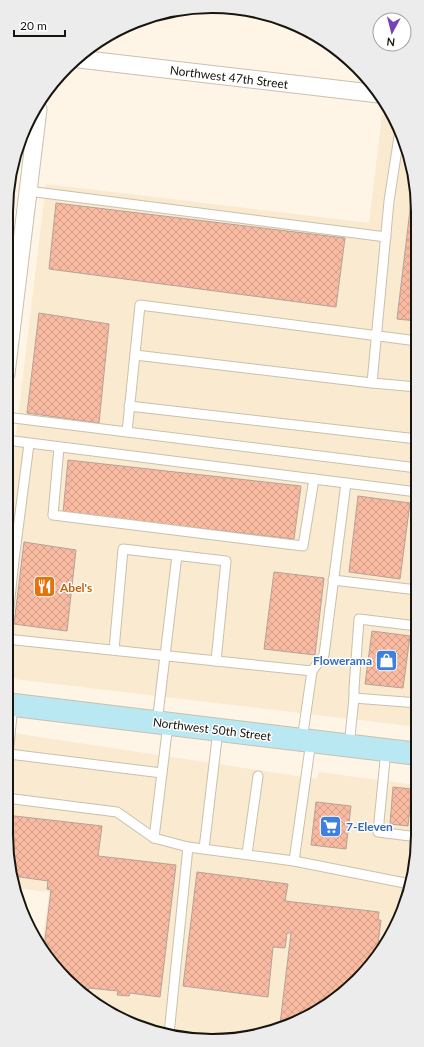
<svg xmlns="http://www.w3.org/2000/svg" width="424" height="1047" font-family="Lato,sans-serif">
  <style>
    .built { fill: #f9ead0 }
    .building { fill: url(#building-cross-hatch); stroke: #b7a299 }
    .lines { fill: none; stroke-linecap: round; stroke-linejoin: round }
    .lane-casing { stroke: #cac0ad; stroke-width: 11 }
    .street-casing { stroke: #cac0ad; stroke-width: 19 }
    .secondary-casing { stroke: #cac0ad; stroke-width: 24 }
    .lane { stroke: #fff; stroke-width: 9 }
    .street { stroke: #fff; stroke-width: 17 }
    .secondary { stroke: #b9e7f2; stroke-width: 22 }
    .labels { text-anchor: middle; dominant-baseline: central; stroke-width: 3; stroke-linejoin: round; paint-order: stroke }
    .street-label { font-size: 12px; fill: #18150e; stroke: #fff }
    .food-label { font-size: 12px; font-weight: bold; fill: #c56008; stroke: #fff; text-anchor: start }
    .shop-label { font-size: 12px; font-weight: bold; fill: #366cbe; stroke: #fff; text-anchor: end }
    .rim { fill: none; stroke: #18150e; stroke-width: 2 }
  </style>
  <defs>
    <pattern id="building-cross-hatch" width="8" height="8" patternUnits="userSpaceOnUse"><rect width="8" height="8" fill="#f8baa1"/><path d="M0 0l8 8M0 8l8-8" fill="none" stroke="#d49f89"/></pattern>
  </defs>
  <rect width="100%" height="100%" fill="#fef5e6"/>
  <g class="built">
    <path d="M382 115 394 117 397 121 416 185 418 727 6 678V518L46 184 369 223Z"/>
    <path d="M6 732 317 779 319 772 415 785 418 786V835L407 901 376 960 326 1006 252 1037 185 1039 109 1014 57 971 42 945 49 892 15 888 6 835Z"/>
  </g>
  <g class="building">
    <path d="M414 176 416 185 417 321 397 319Z"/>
    <path d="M56 203 345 238 336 307 49 269Z"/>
    <path d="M39 313 109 324 99 423 27 413Z"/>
    <path d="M68 460 301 486 294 539 63 513Z"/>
    <path d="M358 496 410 503 400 579 349 572Z"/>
    <path d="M24 542 76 550 67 631 14 624Z"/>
    <path d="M274 572 324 578 315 655 264 649Z"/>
    <path d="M372 631 410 636 403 688 365 684Z"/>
    <path d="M393 787 412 789 408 826 390 824Z"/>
    <path d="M316 802 351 806 346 849 311 845Z"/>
    <path d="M6 815 102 826 98 856 176 865 160 997 130 993 129 996 117 995 118 991 89 988 88 991 81 990 57 971 44 948 51 890 47 889 48 881 13 876 6 835Z"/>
    <path d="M197 872 288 884 285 901 379 912 378 920H381L376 960 326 1006 284 1024H280L291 933H287L285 948 273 947 268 997 183 986Z"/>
  </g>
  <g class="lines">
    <defs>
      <g id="lane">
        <path d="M400 130 389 201 372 383 417 387"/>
        <path d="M28 191 386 237"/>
        <path d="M135 355 372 383"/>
        <path d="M129 406 417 439"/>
        <path d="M6 417 417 468"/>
        <path d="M127 432 140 305 417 341"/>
        <path d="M6 440 417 492"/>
        <path d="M59 447 53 515 303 546 314 479"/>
        <path d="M333 580 417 590"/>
        <path d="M6 636 14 560 29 444"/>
        <path d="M6 639 312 671 302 740"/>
        <path d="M114 650 123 549 226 561 216 661"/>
        <path d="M312 671 324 655 346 483"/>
        <path d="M354 698V688L359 619 417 626"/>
        <path d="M157 723 177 555"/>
        <path d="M349 746 354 698 418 703"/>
        <path d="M386 750 378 832 418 837"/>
        <path d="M9 754 162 773"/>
        <path d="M6 775 13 705"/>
        <path d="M6 798 117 812 154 838 188 847 294 861 410 884"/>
        <path d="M154 838 168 724"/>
        <path d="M204 849 218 730"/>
        <path d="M247 854 258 776"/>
        <path d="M294 861 311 741"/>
        <path d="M405 905 408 883"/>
        <path d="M169 1034 188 847"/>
      </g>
      <g id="street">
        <path d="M79 59 379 94"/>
        <path d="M6 374 38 109"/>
      </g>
      <path id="secondary" d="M6 704 418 754"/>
    </defs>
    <use href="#lane" class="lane-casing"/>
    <use href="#street" class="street-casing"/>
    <use href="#secondary" class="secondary-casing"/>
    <use href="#lane" class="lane"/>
    <use href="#street" class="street"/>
    <use href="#secondary" class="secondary"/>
  </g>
  <defs>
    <symbol id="restaurant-square" viewBox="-11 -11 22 22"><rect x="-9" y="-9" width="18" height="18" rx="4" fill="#e8710a" stroke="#fff"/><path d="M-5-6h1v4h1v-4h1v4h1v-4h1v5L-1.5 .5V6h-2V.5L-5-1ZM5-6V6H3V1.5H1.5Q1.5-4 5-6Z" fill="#fff"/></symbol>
    <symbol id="shop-square" viewBox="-11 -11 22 22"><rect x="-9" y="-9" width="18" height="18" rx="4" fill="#3f7fe0" stroke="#fff"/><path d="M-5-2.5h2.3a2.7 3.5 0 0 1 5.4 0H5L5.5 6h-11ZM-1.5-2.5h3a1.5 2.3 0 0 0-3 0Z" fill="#fff"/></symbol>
    <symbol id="supermarket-square" viewBox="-11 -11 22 22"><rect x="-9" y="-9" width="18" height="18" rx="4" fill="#3f7fe0" stroke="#fff"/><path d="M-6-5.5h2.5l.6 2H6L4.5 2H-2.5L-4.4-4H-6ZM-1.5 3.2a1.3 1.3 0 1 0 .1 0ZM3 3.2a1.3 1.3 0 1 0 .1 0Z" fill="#fff"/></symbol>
  </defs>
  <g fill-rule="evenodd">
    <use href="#restaurant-square" x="32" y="574" width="25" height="25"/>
    <use href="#shop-square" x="374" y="648" width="25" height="25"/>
    <use href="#supermarket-square" x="318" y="814" width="25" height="25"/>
  </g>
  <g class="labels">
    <g class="street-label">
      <text transform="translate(229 77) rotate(7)">Northwest 47th Street</text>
      <text transform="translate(212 729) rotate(7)">Northwest 50th Street</text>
    </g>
    <g class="food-label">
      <text x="60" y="587">Abel's</text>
    </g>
    <g class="shop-label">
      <text x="372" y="660">Flowerama</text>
      <text x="346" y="826" text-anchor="start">7-Eleven</text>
    </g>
  </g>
  <path d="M0 0H424V1047H0ZM212 13H212A199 199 0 0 1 411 212V835A199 199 0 0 1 212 1034H212A199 199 0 0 1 13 835V212A199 199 0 0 1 212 13Z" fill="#edecec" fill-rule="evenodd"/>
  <path class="rim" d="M212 13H212A199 199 0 0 1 411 212V835A199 199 0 0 1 212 1034H212A199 199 0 0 1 13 835V212A199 199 0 0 1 212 13Z"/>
  <g transform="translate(392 32) rotate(187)"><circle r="19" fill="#ffffff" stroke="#a3a19f"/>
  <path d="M0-3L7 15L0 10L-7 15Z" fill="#7742b9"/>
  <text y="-6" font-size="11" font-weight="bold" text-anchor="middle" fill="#18150e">N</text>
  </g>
  <path d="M14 30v6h51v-6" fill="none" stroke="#18150e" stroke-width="2"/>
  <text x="20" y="30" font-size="12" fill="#18150e" stroke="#ffffff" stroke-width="3" paint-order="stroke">20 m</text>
</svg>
